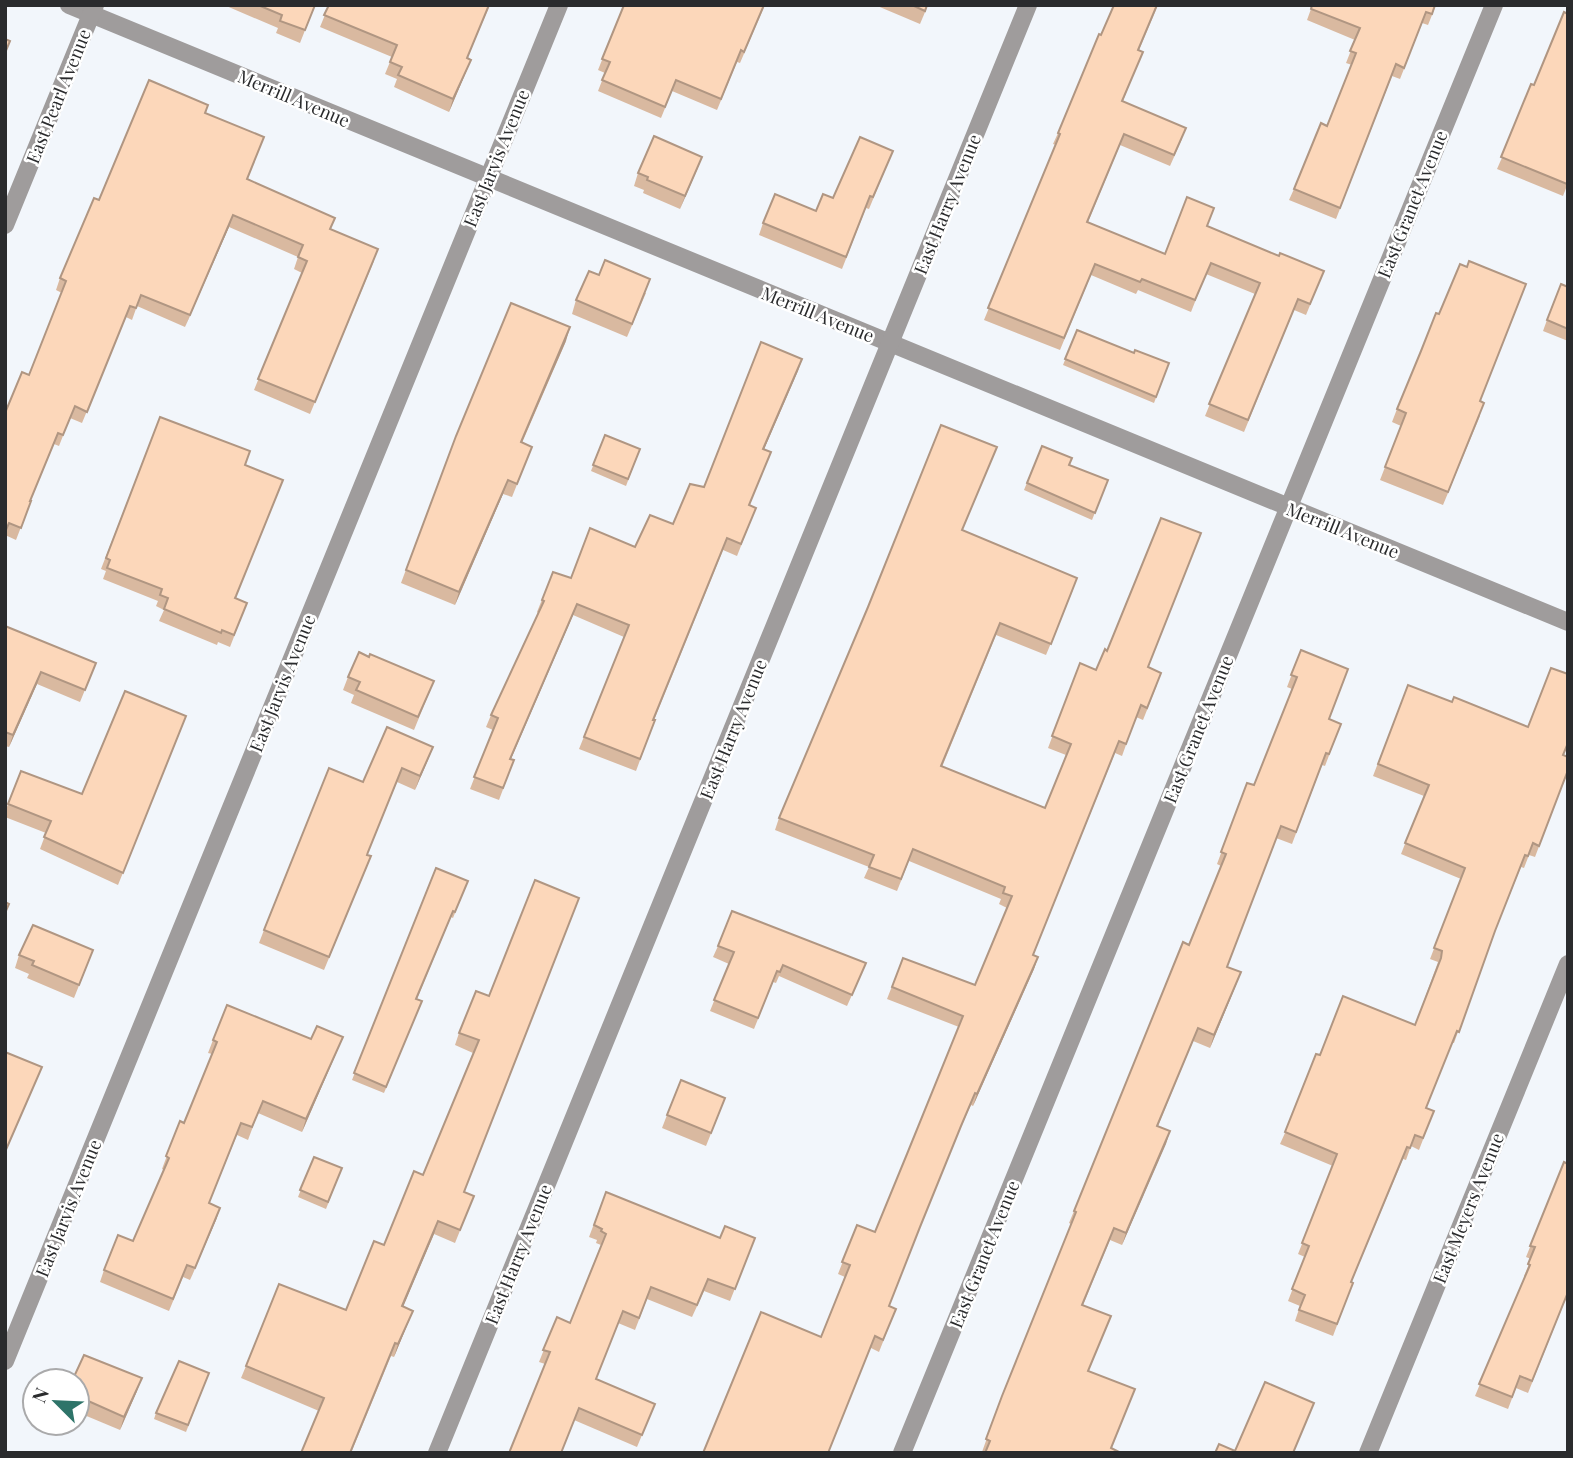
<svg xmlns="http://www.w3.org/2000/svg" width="1573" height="1458" font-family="'Playfair Display',serif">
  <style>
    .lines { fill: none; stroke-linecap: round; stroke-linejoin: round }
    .minor { stroke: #9f9c9c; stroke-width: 18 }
    .wall { fill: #d9b9a0 }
    .shaded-wall { fill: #b09682 }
    .building { fill: #fcd7ba; stroke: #b09682; stroke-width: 2 }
    .labels { text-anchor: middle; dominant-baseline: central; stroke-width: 5; stroke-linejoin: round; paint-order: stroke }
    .street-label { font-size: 18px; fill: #2a2b2d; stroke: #fff }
  </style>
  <rect width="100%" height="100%" fill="#f2f6fb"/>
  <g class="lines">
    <g class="minor">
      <path d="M69 5 1568 622"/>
      <path d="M5 225 95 5"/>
      <path d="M5 1361 559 5"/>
      <path d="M437 1453 1028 5"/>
      <path d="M902 1453 1494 5"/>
      <path d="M1368 1453 1568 964"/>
    </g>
  </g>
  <g class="wall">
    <path d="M224 5H315L300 43 276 33 278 28Z"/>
    <path d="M329 5H490L467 58 471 60 466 72 449 112 394 87 397 79 385 74 392 57 320 27Z"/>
    <path d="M624 5H765L740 63 737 62 717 110 672 91 661 118 598 91 605 73 598 70Z"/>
    <path d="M875 5H928L920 24Z"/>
    <path d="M1158 5 1139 50 1138 63 1123 101 1182 139 1170 166 1120 145 1088 222 1165 254 1207 226 1279 256 1324 271 1306 315 1294 310 1244 432 1205 416 1255 294 1206 274 1191 312 1138 290 1136 294 1091 275 1060 350 984 320 1056 145 1053 144 1058 133 1101 35Z"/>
    <path d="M1436 5 1428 25 1422 23 1400 79 1392 76 1336 219 1289 200 1294 189 1327 126 1352 65 1346 63 1355 40 1307 20 1311 9Z"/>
    <path d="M1534 85 1568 183 1563 196 1497 169Z"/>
    <path d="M208 105 206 113 248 179 331 230 374 261 310 414 254 390 302 273 294 269 298 257 229 227 185 327 137 306 132 320 126 317 82 423 70 418 59 446 54 444 30 501H31L16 540 5 535V413L29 375 62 293 56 290 60 278 99 200Z"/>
    <path d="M893 151 869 209 866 208 842 269 759 235 763 223 816 211Z"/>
    <path d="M702 157 680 209 643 193 644 190 634 186 638 173Z"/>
    <path d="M599 275 646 293 627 337 572 314 576 300Z"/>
    <path d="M1568 287V341L1543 331 1547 320Z"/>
    <path d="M1077 330 1134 353 1169 363 1154 403 1063 365Z"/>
    <path d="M566 341 522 443 532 447 512 497 503 494 455 605 401 583 456 436Z"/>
    <path d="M802 359 764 449 771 452 749 505 756 508 737 556 723 550 654 720H655L636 771 579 749 624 637 573 615 511 759 514 760 499 800 470 789 493 730 486 727 491 715 538 613 537 612 553 572 571 578 635 547 673 524 704 487Z"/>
    <path d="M1480 401V416L1443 505 1380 480 1401 426 1392 422 1397 409Z"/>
    <path d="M160 417 245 465 236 598 247 603 230 647 218 642 217 645 159 621 164 610 156 606 158 601 103 579 106 571 101 569Z"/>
    <path d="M605 435 640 449 626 486 591 471Z"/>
    <path d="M1042 446 1069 465 1108 480 1092 520 1024 490Z"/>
    <path d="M997 447 962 530 1073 590 1046 655 996 635 942 767 1045 808 1066 755 1048 748 1080 663 1096 670 1149 667 1157 685 1143 720 1136 717 1122 756 1115 753 1033 955 1038 957 1034 969 973 1106 971 1105 956 1138 915 1239 889 1306 896 1309 879 1352 871 1348 821 1337 845 1277 838 1274 857 1225 875 1232 959 1027 887 999 903 958 975 985 1007 908 999 904 1001 899 909 861 897 891 864 878 869 867 775 830 779 818Z"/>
    <path d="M5 626 96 663 80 702 37 684 9 747 5 746Z"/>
    <path d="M1301 650 1329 719 1341 724 1325 766 1322 765 1292 844 1276 838 1227 967 1241 972 1236 985 1210 1048 1193 1041 1158 1126 1170 1131 1122 1245 1110 1240 1083 1305 985 1453 982 1452 1002 1396 1071 1224 1069 1223 1074 1211 1189 945 1221 866 1217 864 1247 783 1254 785 1292 689 1287 687Z"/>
    <path d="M348 677 434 681 414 730 351 703 354 695 343 690Z"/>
    <path d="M1408 685 1563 755 1568 770 1535 857 1529 855 1524 868 1521 867 1491 941 1454 1043H1452L1426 1108 1434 1111 1419 1150 1411 1146 1406 1160 1403 1159 1351 1283H1353L1333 1336 1295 1321 1300 1306 1288 1301 1305 1257 1298 1254 1333 1166 1280 1144 1320 1055 1415 1025 1438 962 1430 959 1461 879 1401 854 1424 796 1373 776Z"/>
    <path d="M181 729 118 885 40 849 46 833 5 817V812L21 771 82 794Z"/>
    <path d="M433 747 415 790 397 782 367 854 371 856 366 869 324 970 259 943 264 930 363 782Z"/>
    <path d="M436 868 468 881 453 918 451 917 417 999 422 1001 384 1093 352 1080Z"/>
    <path d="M718 946 861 975 847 1006 779 976 776 983 773 982 754 1029 710 1011 729 964 713 957Z"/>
    <path d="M19 955 88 963 74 998 27 978 29 974 15 968Z"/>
    <path d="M489 996 465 1192 474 1196 455 1243 434 1234 403 1306 413 1311 408 1323 394 1357 391 1356 351 1453H301L319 1411 241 1378 246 1366 346 1310 384 1245 423 1175 473 1053 455 1045 459 1033Z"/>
    <path d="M311 1039 338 1049 302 1132 258 1113 248 1140 237 1135 209 1203 220 1208 216 1220 190 1280 183 1277 169 1311 100 1282 104 1270 133 1241 164 1170 162 1169 180 1121 184 1123 212 1054 208 1053 213 1040Z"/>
    <path d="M720 1111 706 1146 662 1128 667 1115Z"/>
    <path d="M314 1157 342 1168 326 1209 298 1197Z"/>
    <path d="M1564 1162 1568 1293 1528 1393 1516 1388 1508 1409 1475 1396 1525 1277 1524 1276 1531 1259 1526 1257Z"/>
    <path d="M606 1192 720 1238H755L730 1301 704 1291 692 1317 647 1299 635 1330 618 1323 596 1379 650 1416 637 1447 574 1420 545 1364 539 1362 557 1317 570 1323 601 1245 596 1243 597 1240 589 1237Z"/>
    <path d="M209 1373 186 1432 154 1419 156 1413Z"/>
    <path d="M77 1381 137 1391 120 1430 77 1412Z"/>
  </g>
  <g class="shaded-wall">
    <path d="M471 60 466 72 449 112 453 99Z"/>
    <path d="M702 157 697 170 680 209 685 196Z"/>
    <path d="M233 215 229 227 185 327 190 315Z"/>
    <path d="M570 327 566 341 516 455 521 442Z"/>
    <path d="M802 359 798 371 759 461 763 449Z"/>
    <path d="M508 480 503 494 455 605 459 592Z"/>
    <path d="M577 604 573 615 506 770 510 759Z"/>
    <path d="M41 672 37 684 9 747 13 735Z"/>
    <path d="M433 747 428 760 415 790 420 776Z"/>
    <path d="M1038 957 1034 969 973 1106 977 1094Z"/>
    <path d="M1241 972 1236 985 1210 1048 1214 1035Z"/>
    <path d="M343 1037 338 1049 302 1132 306 1119Z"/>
    <path d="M1170 1131 1166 1144 1122 1245 1126 1233Z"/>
    <path d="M220 1208 216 1220 190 1280Z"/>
    <path d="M438 1221 434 1234 398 1319 402 1306Z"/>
    <path d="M413 1311 408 1323 394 1357 398 1344Z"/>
    <path d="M142 1378 137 1391 120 1430 124 1417Z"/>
  </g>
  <g class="building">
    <path d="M258 5H315L305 30 280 21 282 15Z"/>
    <path d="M329 5H489L467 58 471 60 453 99 398 75 402 67 390 62 397 45 324 15Z"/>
    <path d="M624 5H764L744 52 741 50 721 99 676 80 665 107 602 80 610 62 602 59Z"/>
    <path d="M912 5H927L925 11Z"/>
    <path d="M1114 5H1157L1138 50 1143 52 1122 101 1186 128 1174 155 1124 134 1087 222 1165 254 1187 197 1214 208 1207 226 1279 256 1280 253 1324 271 1310 304 1298 299 1248 420 1209 404 1260 283 1211 263 1195 300 1142 279 1140 282 1095 264 1064 338 988 308 1060 134 1058 133 1099 34 1101 35Z"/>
    <path d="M1312 5H1435L1432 14 1426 12 1404 68 1396 64 1340 208 1294 189 1321 123 1327 126 1356 53 1350 51 1360 28 1311 9Z"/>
    <path d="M1564 12 1568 14 1567 184 1501 157 1531 84 1534 85Z"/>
    <path d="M5 39 10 41 5 53Z"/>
    <path d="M149 80 208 105 205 113 264 137 247 179 335 218 330 229 378 249 315 402 258 379 307 261 298 257 303 245 233 215 190 315 141 295 136 308 130 306 87 412 75 406 63 435 58 433 30 501H31L21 528 9 523 5 532V413L22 372 29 375 66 281 60 278 94 198 99 200Z"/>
    <path d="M654 136 702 157 685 196 647 180 648 177 638 173Z"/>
    <path d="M860 137 893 151 873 197 870 196 846 257 763 223 775 194 816 211 823 194 833 198Z"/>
    <path d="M605 260 650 279 632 324 576 300 589 271 599 275Z"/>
    <path d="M1469 261 1526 284 1480 401 1484 403 1448 492 1385 467 1406 413 1397 409 1421 351 1436 313 1439 314 1460 264 1467 267Z"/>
    <path d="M1561 284 1568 287V329L1547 320Z"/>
    <path d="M511 303 570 327 521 442 532 447 517 484 508 480 459 592 406 570 456 436Z"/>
    <path d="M1077 330 1134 353 1135 350 1169 363 1156 397 1065 359Z"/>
    <path d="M761 342 802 359 763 449 771 452 749 505 756 508 741 544 727 538 653 720H655L640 759 584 737 629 625 577 604 510 759 514 760 503 788 474 777 498 718 491 715 544 601 542 600 553 572 571 578 590 528 635 547 650 515 673 524 690 484 704 487Z"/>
    <path d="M160 417 250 451 245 465 283 480 236 596 235 598 247 603 234 635 222 630 221 633 164 609 168 598 160 595 162 589 107 568 110 560 106 558Z"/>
    <path d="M941 425 997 447 962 530 1077 578 1051 644 1000 623 941 766 1045 808 1071 744 1052 736 1080 663 1096 670 1105 649 1107 651 1161 518 1201 533 1148 667 1161 673 1147 708 1141 705 1126 744 1119 741 1033 955 1038 957 977 1094 975 1093 961 1126 920 1227 889 1306 896 1309 883 1340 875 1336 828 1453H703L761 1312 821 1337 850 1265 842 1262 857 1225 875 1232 907 1154 963 1016 892 987 903 958 975 985 1012 896 1003 893 1005 887 913 849 901 879 869 867 874 855 779 818 868 607Z"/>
    <path d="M605 435 640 449 628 479 593 465Z"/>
    <path d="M1042 446 1072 458 1069 465 1108 480 1095 513 1027 483Z"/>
    <path d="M5 626 96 663 85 690 41 672 13 735 5 732Z"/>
    <path d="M1301 650 1348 669 1329 719 1341 724 1329 754 1326 753 1296 832 1281 826 1227 967 1241 972 1214 1035 1198 1028 1157 1126 1170 1131 1126 1233 1114 1228 1082 1305 1111 1316 1088 1371 1135 1389 1111 1448 1121 1453H985L990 1441 986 1439 1002 1396 1076 1212 1074 1211 1183 942 1189 945 1226 854 1221 852 1247 783 1254 785 1297 677 1291 675Z"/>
    <path d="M359 652 369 657 370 654 434 681 418 717 356 690 360 682 348 677Z"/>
    <path d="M1551 668 1568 674V743L1563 755 1568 757V770L1539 846 1533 843 1528 856 1525 855 1495 931 1459 1032 1457 1031 1426 1108 1434 1111 1423 1138 1415 1135 1410 1148 1407 1147 1351 1282 1353 1283 1337 1324 1299 1310 1305 1295 1292 1289 1309 1246 1302 1243 1337 1154 1285 1132 1316 1054 1320 1055 1343 996 1415 1025 1441 958 1442 951 1434 948 1465 868 1405 843 1429 785 1378 764 1408 685 1452 702 1454 697 1528 727Z"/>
    <path d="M125 691 186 716 123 873 44 837 51 821 8 804 21 771 82 794Z"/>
    <path d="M387 727 433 747 420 776 402 768 368 852 367 855 371 856 329 957 264 930 329 768 363 782Z"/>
    <path d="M436 868 468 881 455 912 453 911 416 999 422 1001 386 1087 354 1073Z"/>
    <path d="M535 880 579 898 464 1192 474 1196 460 1230 438 1221 402 1306 413 1311 398 1344 395 1343 350 1453H301L324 1398 246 1366 279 1284 346 1310 374 1241 384 1245 414 1171 423 1175 479 1040 459 1033 476 991 489 996Z"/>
    <path d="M5 902 9 904 5 913Z"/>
    <path d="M732 911 866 963 852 995 783 965 780 972 777 971 758 1018 714 1000 734 952 718 946Z"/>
    <path d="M33 925 93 950 79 985 32 965 34 961 19 955Z"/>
    <path d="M227 1005 311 1039 317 1026 343 1037 306 1119 263 1101 252 1127 241 1123 209 1203 220 1208 195 1268 187 1265 173 1299 104 1270 118 1235 133 1241 169 1158 166 1156 180 1121 184 1123 217 1042 213 1040Z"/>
    <path d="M5 1052 42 1067 5 1152Z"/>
    <path d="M681 1080 725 1098 711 1133 667 1115Z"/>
    <path d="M314 1157 342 1168 328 1202 300 1190Z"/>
    <path d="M1564 1162 1568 1164V1292L1532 1381 1520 1376 1512 1397 1479 1384 1530 1265 1528 1264 1535 1247 1530 1246Z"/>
    <path d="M606 1192 720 1238 725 1226 755 1238 735 1289 708 1279 697 1305 651 1287 639 1318 623 1311 596 1379 655 1404 642 1435 579 1408 561 1453H509L550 1352 543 1350 557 1317 570 1323 606 1234 601 1231 602 1229 594 1225Z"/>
    <path d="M84 1355 142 1378 124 1417 77 1396V1381H72Z"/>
    <path d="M179 1361 209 1373 188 1425 156 1413Z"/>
    <path d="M1265 1382 1314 1403 1293 1453H1215L1219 1444 1235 1451Z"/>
  </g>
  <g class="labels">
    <g class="street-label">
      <text transform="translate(58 96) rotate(-68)">East Pearl Avenue</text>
      <text transform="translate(294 98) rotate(23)">Merrill Avenue</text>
      <text transform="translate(496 158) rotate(-68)">East Jarvis Avenue</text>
      <text transform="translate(947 204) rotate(-68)">East Harry Avenue</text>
      <text transform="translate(1412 204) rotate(-68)">East Granet Avenue</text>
      <text transform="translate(818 314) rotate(22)">Merrill Avenue</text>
      <text transform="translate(1343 530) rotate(22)">Merrill Avenue</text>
      <text transform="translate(282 683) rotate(-68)">East Jarvis Avenue</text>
      <text transform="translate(733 729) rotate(-68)">East Harry Avenue</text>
      <text transform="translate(1198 729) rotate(-68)">East Granet Avenue</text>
      <text transform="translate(68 1208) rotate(-68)">East Jarvis Avenue</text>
      <text transform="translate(1468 1208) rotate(-68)">East Meyers Avenue</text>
      <text transform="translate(518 1254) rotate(-68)">East Harry Avenue</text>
      <text transform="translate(984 1254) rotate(-68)">East Granet Avenue</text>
    </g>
  </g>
  <rect width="1573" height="1458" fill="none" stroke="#2a2b2d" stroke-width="14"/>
  <g transform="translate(56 1402) rotate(294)"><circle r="33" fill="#ffffff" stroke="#aaaaab" stroke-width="2"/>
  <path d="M0-5L12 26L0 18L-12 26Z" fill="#2e7469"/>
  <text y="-10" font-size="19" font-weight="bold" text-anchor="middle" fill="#2a2b2d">N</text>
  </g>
</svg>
